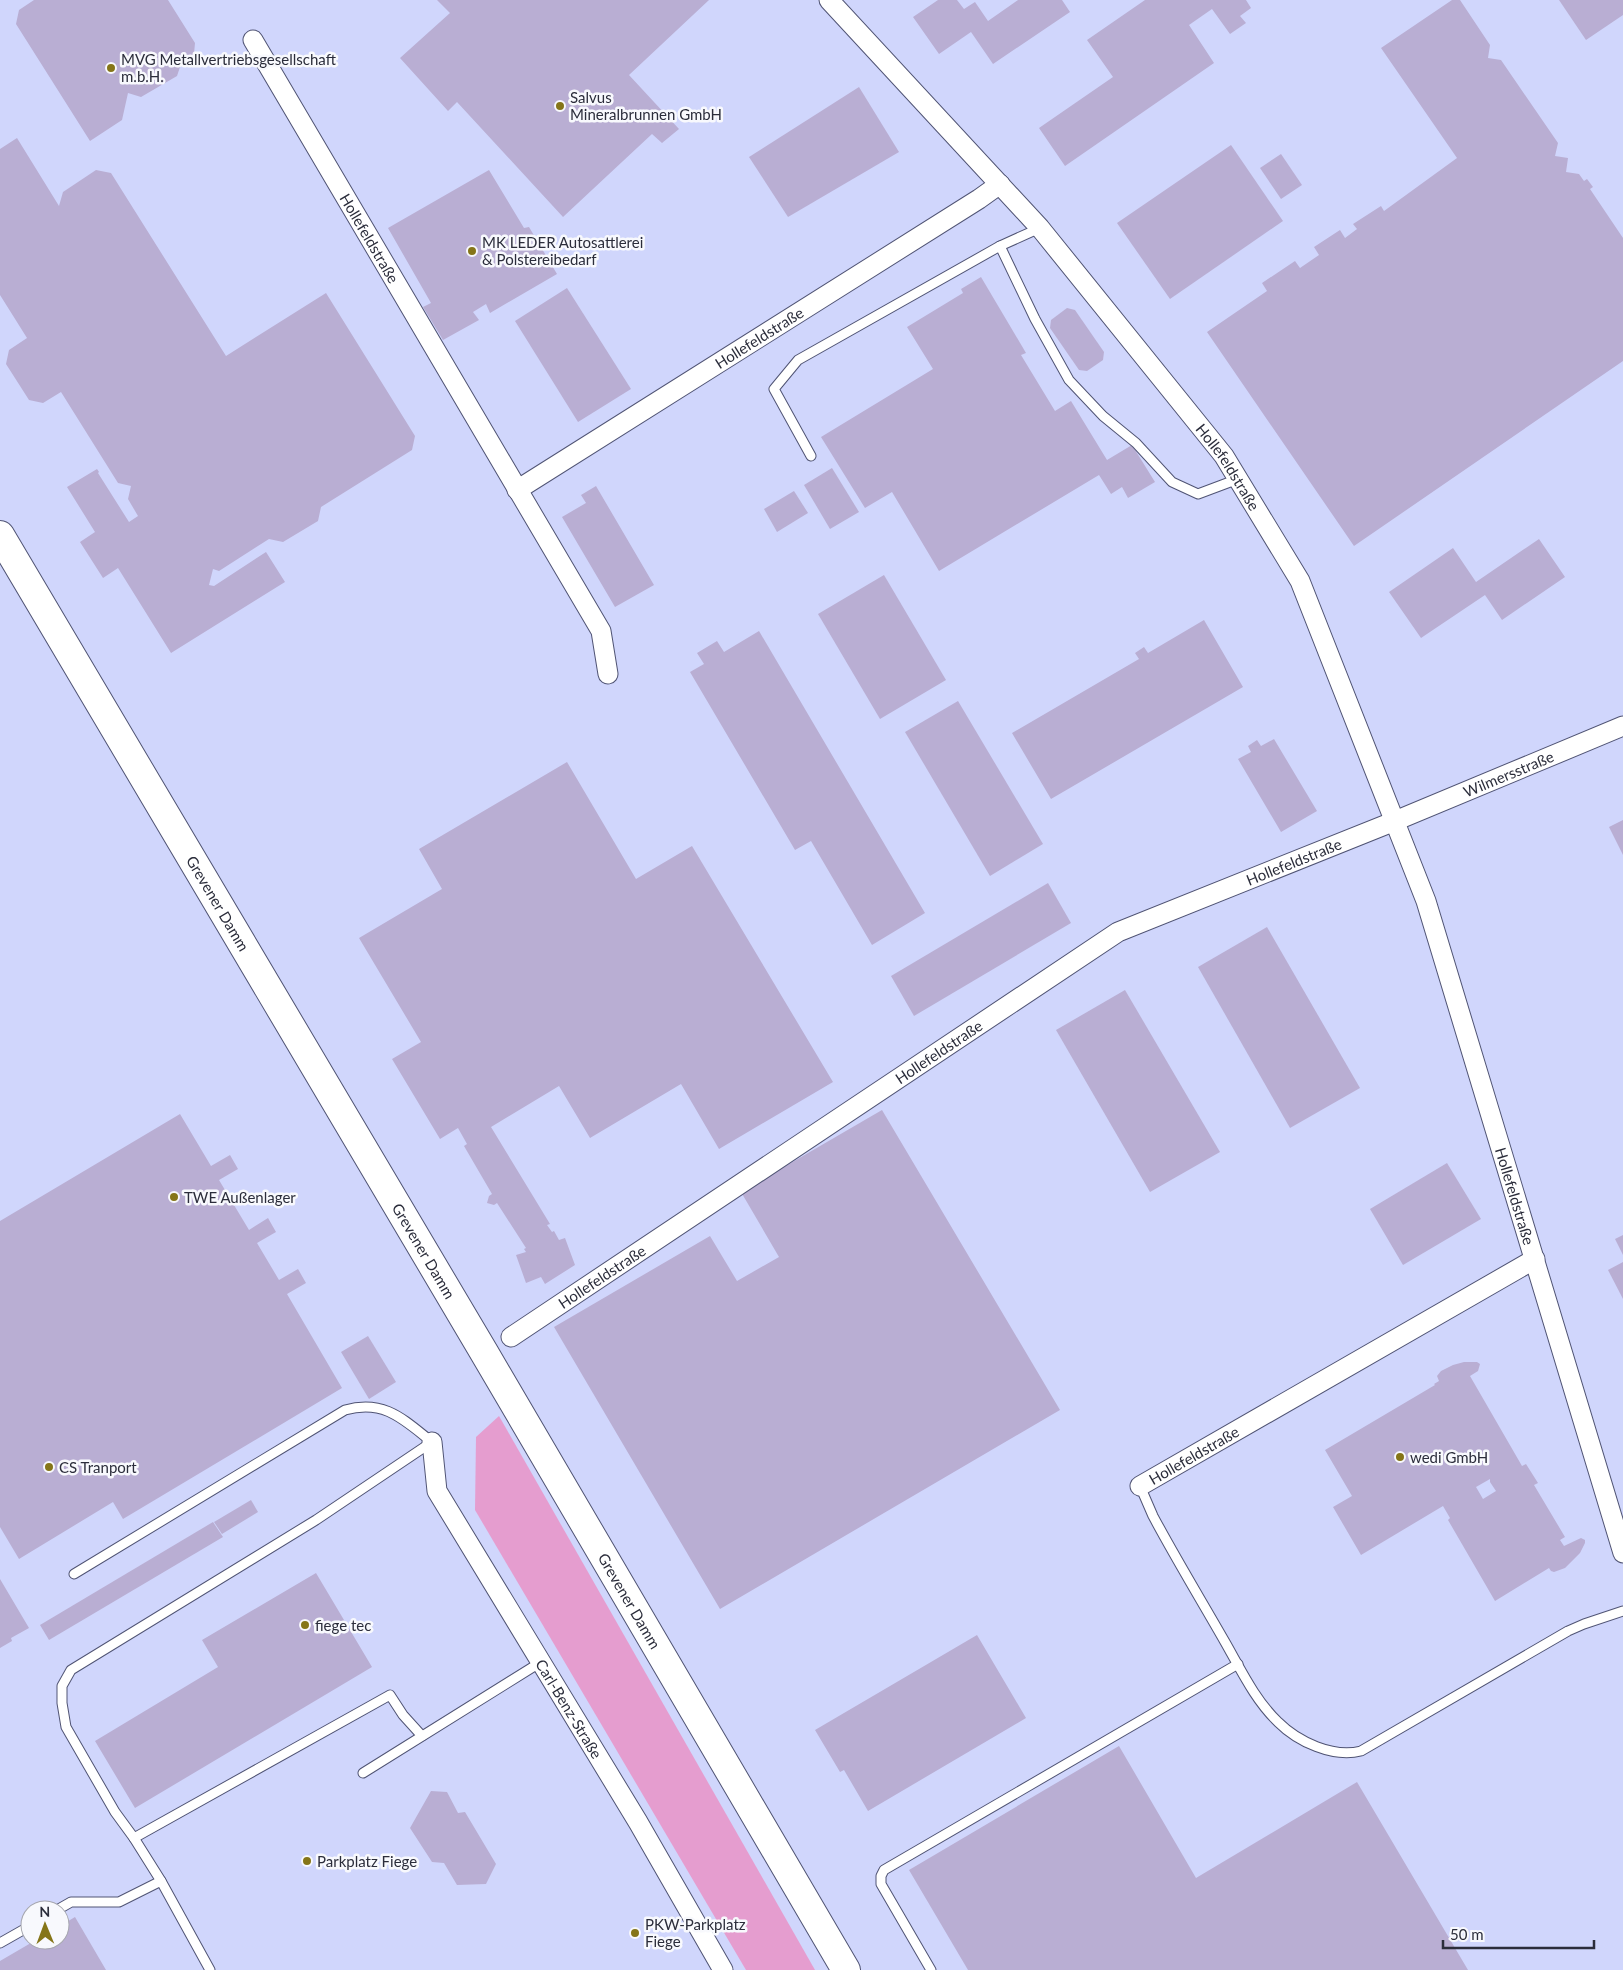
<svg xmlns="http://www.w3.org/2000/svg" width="1623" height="1970" font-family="Lato,sans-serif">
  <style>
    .green { fill: #e59dcf }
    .building { fill: #b9aed3; fill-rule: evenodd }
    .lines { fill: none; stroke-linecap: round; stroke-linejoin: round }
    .service-casing { stroke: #505474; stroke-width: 11 }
    .minor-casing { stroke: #505474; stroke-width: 21 }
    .primary-casing { stroke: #505474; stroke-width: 30 }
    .service { stroke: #fff; stroke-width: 9 }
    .minor { stroke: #fff; stroke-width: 19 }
    .primary { stroke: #fff; stroke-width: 28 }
    .poi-dot { fill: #857518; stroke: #f8f9fd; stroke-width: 2 }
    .labels { text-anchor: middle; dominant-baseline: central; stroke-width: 5; stroke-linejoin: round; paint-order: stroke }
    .poi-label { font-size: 15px; fill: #2b2d3b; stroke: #f8f9fd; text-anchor: start }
    .street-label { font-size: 15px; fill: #2b2d3b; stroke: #f8f9fd }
  </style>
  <rect width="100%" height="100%" fill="#d0d6fc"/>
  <path class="green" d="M499 1416 815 1970H746L475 1510 476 1437Z"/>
  <g class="building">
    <path d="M34 0H168L195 43 194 54 182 61 177 76 141 97 128 93 122 120 90 141 16 24 19 10Z"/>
    <path d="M437 0H709L629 75 679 129 662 143 652 134 563 217 457 102 448 111 400 58 450 13Z"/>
    <path d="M938 0H957L964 9 975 2 988 21 1018 0H1062L1070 12 993 64 971 32 939 54 913 17Z"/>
    <path d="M1145 0H1246L1251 8 1240 16 1246 23 1230 34 1212 9 1189 25 1214 63 1065 166 1039 128 1113 77 1087 40Z"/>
    <path d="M1452 0H1460L1490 45 1488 58 1501 60 1558 143 1555 156 1568 158 1566 172 1579 174 1584 181 1587 179 1593 187 1590 189 1623 238V361L1354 546 1207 332 1267 291 1262 283 1295 261 1300 268 1319 255 1314 247 1340 230 1345 238 1357 229 1353 224 1381 206 1384 211 1457 158 1381 48Z"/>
    <path d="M1559 0H1623V15L1586 40Z"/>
    <path d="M859 87 899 152 788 217 749 157Z"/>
    <path d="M17 138 59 206 63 192 96 170 111 173 226 356 326 293 415 436 412 450 321 507 318 521 283 542 269 539 219 571 213 569 209 585 214 586 266 552 285 582 171 653 118 568 103 578 80 542 95 532 67 487 97 469 99 472 98 473 129 522 138 516 128 499 131 486 118 483 61 392 43 403 29 400 6 364 9 350 27 338 0 295V149Z"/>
    <path d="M1231 145 1283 221 1170 299 1117 223Z"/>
    <path d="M1281 154 1302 185 1281 199 1260 168Z"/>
    <path d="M489 170 524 228 529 227 557 274 490 313 486 304 473 312 479 320 443 340 423 307 431 303 388 228Z"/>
    <path d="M981 277 1026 353 1021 355 1055 411 1071 401 1107 460 1132 445 1155 482 1128 498 1122 487 1111 494 1099 475 939 571 892 492 865 508 821 437 933 369 907 327 963 293 961 289Z"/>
    <path d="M567 288 631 389 578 422 515 321Z"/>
    <path d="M1067 308 1075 310 1104 352 1103 360 1087 371 1079 370 1050 328 1051 320Z"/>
    <path d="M832 468 859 512 830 529 804 485Z"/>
    <path d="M596 486 654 585 615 607 562 517 586 503 581 495Z"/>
    <path d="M794 491 808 513 777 532 764 509Z"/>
    <path d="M1539 539 1565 577 1502 620 1485 595 1421 638 1389 592 1453 548 1476 582Z"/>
    <path d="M884 575 946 680 880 719 818 614Z"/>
    <path d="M1204 620 1243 687 1051 799 1012 733 1139 659 1135 653 1144 647 1148 653Z"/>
    <path d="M759 631 925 913 872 945 811 841 795 850 690 672 704 664 697 653 717 641 724 652Z"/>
    <path d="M958 701 1043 844 990 876 905 732Z"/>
    <path d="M1274 739 1317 811 1281 832 1238 759 1251 752 1248 746 1257 740 1261 746Z"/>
    <path d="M567 762 636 879 692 846 833 1082 719 1149 681 1084 590 1138 559 1086 491 1127 550 1224 547 1225 552 1232 554 1231 559 1240 565 1238 575 1265 545 1284 541 1277 526 1283 516 1255 526 1252 524 1249 526 1248 497 1203 494 1205 487 1203 489 1196 492 1194 464 1146 467 1144 458 1128 440 1139 392 1059 421 1042 359 938 442 889 419 849Z"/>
    <path d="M1623 820V855L1609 827Z"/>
    <path d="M1048 883 1071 923 914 1016 891 976Z"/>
    <path d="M1267 927 1360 1088 1290 1128 1198 967Z"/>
    <path d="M1125 990 1220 1152 1150 1192 1056 1030Z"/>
    <path d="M882 1110 1060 1410 720 1609 554 1327 710 1236 737 1281 779 1257 741 1192Z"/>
    <path d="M180 1114 211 1166 230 1155 238 1169 219 1180 249 1230 268 1218 276 1232 257 1243 279 1280 298 1269 306 1283 287 1294 342 1388 123 1519 113 1502 19 1559 0 1527V1221Z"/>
    <path d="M1447 1163 1481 1219 1403 1265 1370 1209Z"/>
    <path d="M1623 1235V1255L1615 1239Z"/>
    <path d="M1623 1262V1299L1608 1270Z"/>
    <path d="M368 1336 396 1382 369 1399 341 1352Z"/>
    <path d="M1464 1362H1477L1480 1364 1478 1371 1470 1376 1522 1466 1526 1464 1538 1483 1534 1485 1565 1537 1560 1540 1564 1546 1581 1538 1585 1540V1543L1580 1553 1565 1568 1554 1572 1551 1571 1549 1568 1495 1601 1448 1520 1450 1518 1443 1506 1361 1555 1333 1507 1352 1496 1325 1450 1435 1385 1434 1384 1439 1381 1437 1376 1441 1371 1453 1365ZM1490 1479V1482L1496 1491 1483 1499 1476 1487Z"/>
    <path d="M251 1500 258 1512 222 1534 214 1522Z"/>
    <path d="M213 1522 223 1537 49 1640 40 1625Z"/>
    <path d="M316 1573 372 1667 135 1808 95 1741 218 1667 202 1640Z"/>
    <path d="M0 1579 29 1628 11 1638 12 1641 0 1648Z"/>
    <path d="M977 1635 1026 1718 868 1811 844 1770 840 1772 815 1730Z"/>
    <path d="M1119 1746 1196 1878 1357 1782 1468 1970H968L909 1870Z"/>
    <path d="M431 1791 447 1792 458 1813 465 1812 496 1864 486 1884 457 1885 444 1863 432 1862 410 1828Z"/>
    <path d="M75 1917 106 1970H0V1961L36 1940H60V1926Z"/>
  </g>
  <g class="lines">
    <defs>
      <g id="service">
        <path d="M1000 246 1035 319 1069 380 1103 416 1136 443 1172 482 1198 494 1238 479"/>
        <path d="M811 456 774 389 798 360 1000 246 1040 228"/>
        <path d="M1140 1486 1153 1516C1176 1559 1201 1600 1225 1642 1241 1670 1255 1700 1278 1722 1298 1742 1333 1758 1361 1751L1568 1631 1584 1624 1623 1611"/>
        <path d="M74 1574 345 1410C384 1399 403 1419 432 1442L316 1520 71 1670 62 1686V1703L66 1727 115 1812 134 1838 390 1695 403 1715 422 1736"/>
        <path d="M363 1773 541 1662"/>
        <path d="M134 1838 161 1881 210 1970"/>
        <path d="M57 1910 71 1902H119L161 1881"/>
        <path d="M0 1943 30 1926"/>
        <path d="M931 1970 881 1884V1876L884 1870 1238 1664"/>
      </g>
      <g id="minor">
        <path id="s1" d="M829 0 1040 228 1224 456 1300 581 1426 901 1623 1553"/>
        <path id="s2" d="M253 40 601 631 608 674"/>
        <path id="s3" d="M517 490 979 199 1000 184"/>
        <path id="s4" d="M511 1337 1118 932 1395 821 1623 726"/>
        <path id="s5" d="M432 1442 437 1491 638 1822 723 1970"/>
        <path id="s6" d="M1140 1486 1535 1259"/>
      </g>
      <g id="primary">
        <path id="s7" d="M0 535 485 1354 846 1970"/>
      </g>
    </defs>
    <use href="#service" class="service-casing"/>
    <use href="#minor" class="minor-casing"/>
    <use href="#primary" class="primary-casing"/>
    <use href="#service" class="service"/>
    <use href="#minor" class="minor"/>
    <use href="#primary" class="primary"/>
  </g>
  <g class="poi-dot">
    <circle cx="111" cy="68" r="5"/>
    <circle cx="560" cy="106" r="5"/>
    <circle cx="472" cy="251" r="5"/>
    <circle cx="174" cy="1197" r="5"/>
    <circle cx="1400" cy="1457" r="5"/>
    <circle cx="49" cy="1467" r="5"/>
    <circle cx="305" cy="1625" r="5"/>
    <circle cx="307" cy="1861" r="5"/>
    <circle cx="635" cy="1933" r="5"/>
  </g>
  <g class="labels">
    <g class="poi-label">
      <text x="121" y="59">MVG Metallvertriebsgesellschaft<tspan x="121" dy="17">m.b.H.</tspan></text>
      <text x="570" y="97">Salvus<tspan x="570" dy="17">Mineralbrunnen GmbH</tspan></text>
      <text x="482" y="242">MK LEDER Autosattlerei<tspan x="482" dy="17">&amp; Polstereibedarf</tspan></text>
      <text x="184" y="1197">TWE Außenlager</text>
      <text x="1410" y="1457">wedi GmbH</text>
      <text x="59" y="1467">CS Tranport</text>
      <text x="315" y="1625">fiege tec</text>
      <text x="317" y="1861">Parkplatz Fiege</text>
      <text x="645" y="1924">PKW-Parkplatz<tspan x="645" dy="17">Fiege</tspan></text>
    </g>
    <g class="street-label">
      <text stroke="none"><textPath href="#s2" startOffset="230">Hollefeldstraße</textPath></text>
      <text stroke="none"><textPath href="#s3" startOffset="286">Hollefeldstraße</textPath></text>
      <text stroke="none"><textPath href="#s1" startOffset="615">Hollefeldstraße</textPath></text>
      <text stroke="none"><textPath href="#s4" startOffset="1151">Wilmersstraße</textPath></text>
      <text stroke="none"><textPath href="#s4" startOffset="919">Hollefeldstraße</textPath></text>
      <text stroke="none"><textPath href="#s7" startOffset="428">Grevener Damm</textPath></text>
      <text stroke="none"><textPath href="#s4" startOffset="514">Hollefeldstraße</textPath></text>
      <text stroke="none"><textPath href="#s1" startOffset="1402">Hollefeldstraße</textPath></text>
      <text stroke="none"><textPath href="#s7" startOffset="832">Grevener Damm</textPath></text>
      <text stroke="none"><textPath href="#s4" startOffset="109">Hollefeldstraße</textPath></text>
      <text stroke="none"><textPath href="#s6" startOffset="62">Hollefeldstraße</textPath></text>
      <text stroke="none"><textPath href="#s7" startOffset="1238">Grevener Damm</textPath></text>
      <text stroke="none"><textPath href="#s5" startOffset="304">Carl-Benz-Straße</textPath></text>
    </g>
  </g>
  <g transform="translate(45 1925) rotate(359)"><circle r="24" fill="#f8f9fd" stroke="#a6a7af"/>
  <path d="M0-4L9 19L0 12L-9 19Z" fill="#857518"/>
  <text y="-8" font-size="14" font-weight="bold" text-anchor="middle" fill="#2b2d3b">N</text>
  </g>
  <path d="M1443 1940v8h151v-8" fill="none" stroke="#2b2d3b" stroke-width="2.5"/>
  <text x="1450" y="1940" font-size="15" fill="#2b2d3b" stroke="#f8f9fd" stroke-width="4" paint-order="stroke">50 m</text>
</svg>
